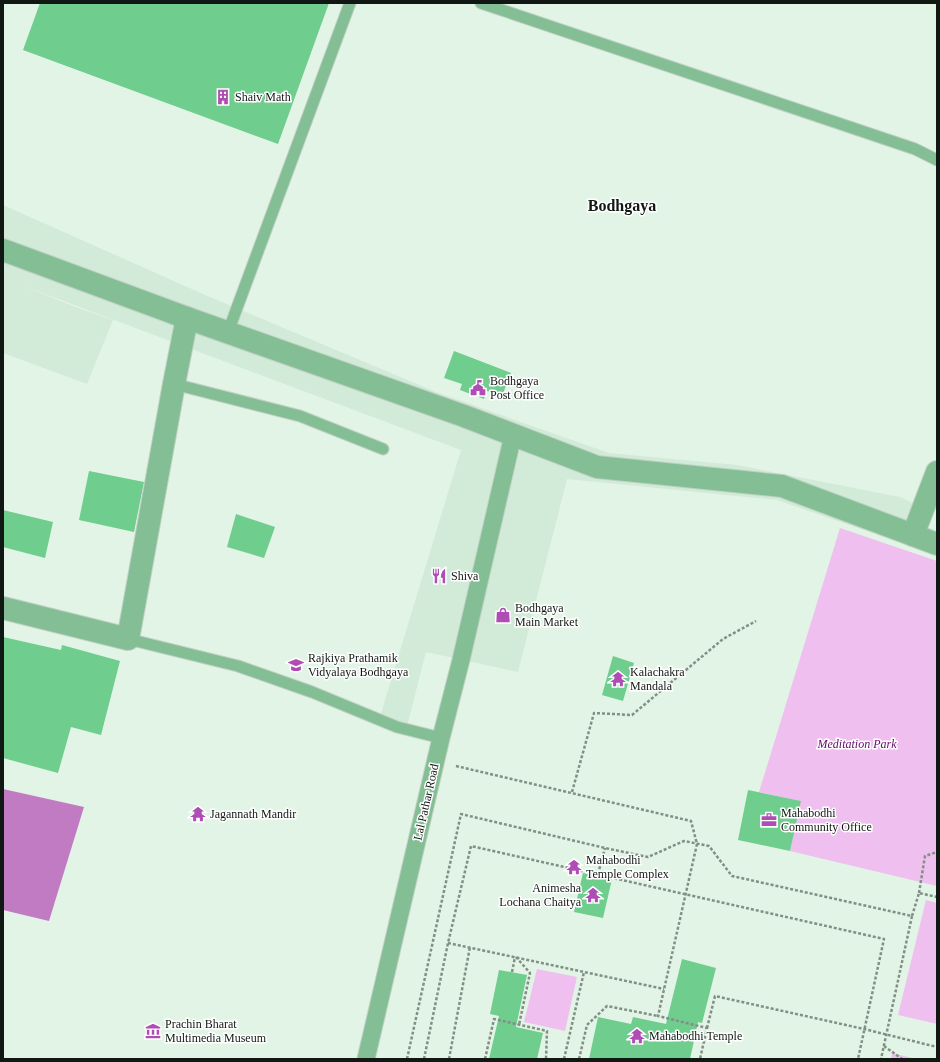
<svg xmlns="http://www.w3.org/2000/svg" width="940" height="1062" font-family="Georgia,serif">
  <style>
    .built { fill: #d2ead8 }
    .green { fill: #efbff0 }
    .water { fill: #c07bc3 }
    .building { fill: #6fcd8e }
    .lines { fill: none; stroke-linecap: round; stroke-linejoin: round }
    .service-casing { stroke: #c1d1c4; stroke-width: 13 }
    .pedestrian-casing { stroke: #c1d1c4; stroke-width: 19 }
    .minor-casing { stroke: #c1d1c4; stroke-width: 24 }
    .path { stroke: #828f85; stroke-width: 2.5; stroke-dasharray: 3 2; stroke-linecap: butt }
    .service { stroke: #84be95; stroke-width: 11 }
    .pedestrian { stroke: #84be95; stroke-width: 17 }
    .minor { stroke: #84be95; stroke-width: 22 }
    .labels { text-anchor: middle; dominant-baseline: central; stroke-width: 3; stroke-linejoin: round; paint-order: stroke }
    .poi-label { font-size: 12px; fill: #111713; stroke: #fff; text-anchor: start }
    .park-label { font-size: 12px; font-style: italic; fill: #610767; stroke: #fff }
    .street-label { font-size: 12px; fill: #111713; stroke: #fff }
    .district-label { font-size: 16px; font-weight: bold; fill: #111713; stroke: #fff }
  </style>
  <rect width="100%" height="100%" fill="#e2f4e6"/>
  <path class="built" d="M3 205 203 294 436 392 609 453 737 465 900 497 923 508 910 546 777 500 567 479 518 672 426 652 406 730 379 720 461 450 21 285 73 306 113 320 87 384 3 353Z"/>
  <g class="green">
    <path d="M840 528 937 561V886L790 851 800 801 759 792Z"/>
    <path d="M926 900 937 903V1024L898 1015Z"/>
    <path d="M537 969 577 977 565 1031 524 1022Z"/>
    <path d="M892 1053 916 1059H891Z"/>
  </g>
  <path class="water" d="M3 789 84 807 49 921 3 910Z"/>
  <g class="building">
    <path d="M40 3H329L278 144 23 50Z"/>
    <path d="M454 351 511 373 502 396 487 391 484 399 460 390 462 384 444 378Z"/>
    <path d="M89 471 144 482 134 532 79 520Z"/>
    <path d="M3 510 53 522 45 558 3 547Z"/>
    <path d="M236 514 275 527 264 558 227 547Z"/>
    <path d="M3 637 61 650 62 645 120 661 101 735 71 727 58 773 3 758Z"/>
    <path d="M613 656 634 663 623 701 602 695Z"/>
    <path d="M748 790 801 801 790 851 738 840Z"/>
    <path d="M583 873 612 879 603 918 574 912Z"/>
    <path d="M682 959 716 968 702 1023 698 1022 690 1059H589L598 1017 631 1024 633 1017 666 1024Z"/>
    <path d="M499 970 527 975 516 1027 543 1033 537 1059H489L499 1016 490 1014Z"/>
  </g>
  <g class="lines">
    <defs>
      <g id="service">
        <path d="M481 3 915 149 937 160"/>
        <path d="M228 332 350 3"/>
        <path d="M174 384 300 416 383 449"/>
        <path d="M128 639 238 666 312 692 397 727 441 738"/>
      </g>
      <path id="pedestrian" d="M366 1059 441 738 461 660 513 435"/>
      <g id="minor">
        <path d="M3 250 187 318 464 416 597 467 782 486 937 544"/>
        <path d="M913 535 937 472"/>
        <path d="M3 608 128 639 174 384 187 318"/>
      </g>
    </defs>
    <use href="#service" class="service-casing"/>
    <use href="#pedestrian" class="pedestrian-casing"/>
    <use href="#minor" class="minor-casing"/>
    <g class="path">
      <path d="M456 766 691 821 697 844 658 1016 707 1028 700 1059"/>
      <path d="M572 792 594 713 632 715 723 639 756 621"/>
      <path d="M598 874 605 848"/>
      <path d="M919 893 925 856 937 852"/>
      <path d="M912 916 919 893 937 897"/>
      <path d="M448 943 664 989"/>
      <path d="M516 957 530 973 519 1025"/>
      <path d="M512 972 515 957"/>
      <path d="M707 1028 715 996 864 1029 937 1047"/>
      <path d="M884 1046 902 1059"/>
      <path d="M407 1059 461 814 605 848 648 857 684 841 709 846 732 876 912 916 881 1059"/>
      <path d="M424 1059 448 943 471 846 884 939 858 1059"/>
      <path d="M449 1059 470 947"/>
      <path d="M485 1059 494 1019 547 1031 546 1059"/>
      <path d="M564 1059 584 972"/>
      <path d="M579 1059 587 1025 607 1006 658 1016"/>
    </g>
    <use href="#service" class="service"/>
    <use href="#pedestrian" class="pedestrian"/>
    <use href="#minor" class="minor"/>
  </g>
  <defs>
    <symbol id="building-bare" viewBox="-9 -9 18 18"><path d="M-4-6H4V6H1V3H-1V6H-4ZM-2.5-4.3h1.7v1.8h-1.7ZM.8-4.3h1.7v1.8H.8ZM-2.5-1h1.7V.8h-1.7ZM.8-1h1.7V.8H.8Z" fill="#af4db5" stroke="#fff" stroke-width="2.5" paint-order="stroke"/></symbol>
    <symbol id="civic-bare" viewBox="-9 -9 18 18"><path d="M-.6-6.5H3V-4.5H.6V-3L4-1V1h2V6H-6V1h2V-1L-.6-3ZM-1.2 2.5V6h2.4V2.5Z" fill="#af4db5" stroke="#fff" stroke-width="2.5" paint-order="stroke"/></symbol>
    <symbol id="restaurant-bare" viewBox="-9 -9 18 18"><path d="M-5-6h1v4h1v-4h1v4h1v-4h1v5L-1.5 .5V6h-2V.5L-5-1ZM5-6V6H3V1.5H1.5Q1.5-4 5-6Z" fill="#af4db5" stroke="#fff" stroke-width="2.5" paint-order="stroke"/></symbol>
    <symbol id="shop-bare" viewBox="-9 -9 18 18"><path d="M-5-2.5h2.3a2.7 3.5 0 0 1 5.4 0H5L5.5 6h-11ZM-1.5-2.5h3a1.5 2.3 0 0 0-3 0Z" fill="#af4db5" stroke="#fff" stroke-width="2.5" paint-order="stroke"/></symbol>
    <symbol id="school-bare" viewBox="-9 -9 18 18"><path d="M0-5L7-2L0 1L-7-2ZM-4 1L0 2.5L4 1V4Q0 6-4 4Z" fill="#af4db5" stroke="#fff" stroke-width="2.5" paint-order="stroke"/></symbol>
    <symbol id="temple-bare" viewBox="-9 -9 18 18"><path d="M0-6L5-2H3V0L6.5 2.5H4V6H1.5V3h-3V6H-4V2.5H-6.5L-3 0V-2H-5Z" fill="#af4db5" stroke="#fff" stroke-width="2.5" paint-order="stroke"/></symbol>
    <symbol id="office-bare" viewBox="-9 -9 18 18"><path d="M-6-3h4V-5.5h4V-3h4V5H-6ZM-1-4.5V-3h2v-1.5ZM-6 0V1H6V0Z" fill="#af4db5" stroke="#fff" stroke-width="2.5" paint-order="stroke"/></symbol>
    <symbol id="museum-bare" viewBox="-9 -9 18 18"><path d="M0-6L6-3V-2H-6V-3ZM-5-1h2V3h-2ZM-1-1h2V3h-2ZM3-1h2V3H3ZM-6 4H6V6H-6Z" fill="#af4db5" stroke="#fff" stroke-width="2.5" paint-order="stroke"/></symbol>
  </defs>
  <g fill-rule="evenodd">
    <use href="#building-bare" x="212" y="86" width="22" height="22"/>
    <use href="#civic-bare" x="467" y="377" width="22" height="22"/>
    <use href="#restaurant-bare" x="428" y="565" width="22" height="22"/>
    <use href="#shop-bare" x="492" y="604" width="22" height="22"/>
    <use href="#school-bare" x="285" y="654" width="22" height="22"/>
    <use href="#temple-bare" x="607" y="668" width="22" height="22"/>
    <use href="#temple-bare" x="187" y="803" width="22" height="22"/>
    <use href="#office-bare" x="758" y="809" width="22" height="22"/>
    <use href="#temple-bare" x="563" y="856" width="22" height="22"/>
    <use href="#temple-bare" x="582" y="884" width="22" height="22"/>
    <use href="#museum-bare" x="142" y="1020" width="22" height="22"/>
    <use href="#temple-bare" x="626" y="1025" width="22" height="22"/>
  </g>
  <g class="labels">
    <g class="poi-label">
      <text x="235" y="97">Shaiv Math</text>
      <text x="490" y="381">Bodhgaya<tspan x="490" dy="14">Post Office</tspan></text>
      <text x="451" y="576">Shiva</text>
      <text x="515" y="608">Bodhgaya<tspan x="515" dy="14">Main Market</tspan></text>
      <text x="308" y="658">Rajkiya Prathamik<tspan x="308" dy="14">Vidyalaya Bodhgaya</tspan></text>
      <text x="630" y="672">Kalachakra<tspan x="630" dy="14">Mandala</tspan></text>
      <text x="781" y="813">Mahabodhi<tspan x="781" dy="14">Community Office</tspan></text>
      <text x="210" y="814">Jagannath Mandir</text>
      <text x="586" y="860">Mahabodhi<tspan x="586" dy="14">Temple Complex</tspan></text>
      <text x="581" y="888" text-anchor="end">Animesha<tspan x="581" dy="14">Lochana Chaitya</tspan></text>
      <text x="165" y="1024">Prachin Bharat<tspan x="165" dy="14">Multimedia Museum</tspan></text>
      <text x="649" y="1036">Mahabodhi Temple</text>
    </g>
    <g class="park-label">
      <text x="857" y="744">Meditation Park</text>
    </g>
    <g class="street-label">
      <text transform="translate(426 802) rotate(-77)">Lal Pathar Road</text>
    </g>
    <g class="district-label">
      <text x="622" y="205">Bodhgaya</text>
    </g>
  </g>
  <rect width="940" height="1062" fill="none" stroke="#111713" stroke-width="8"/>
</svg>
